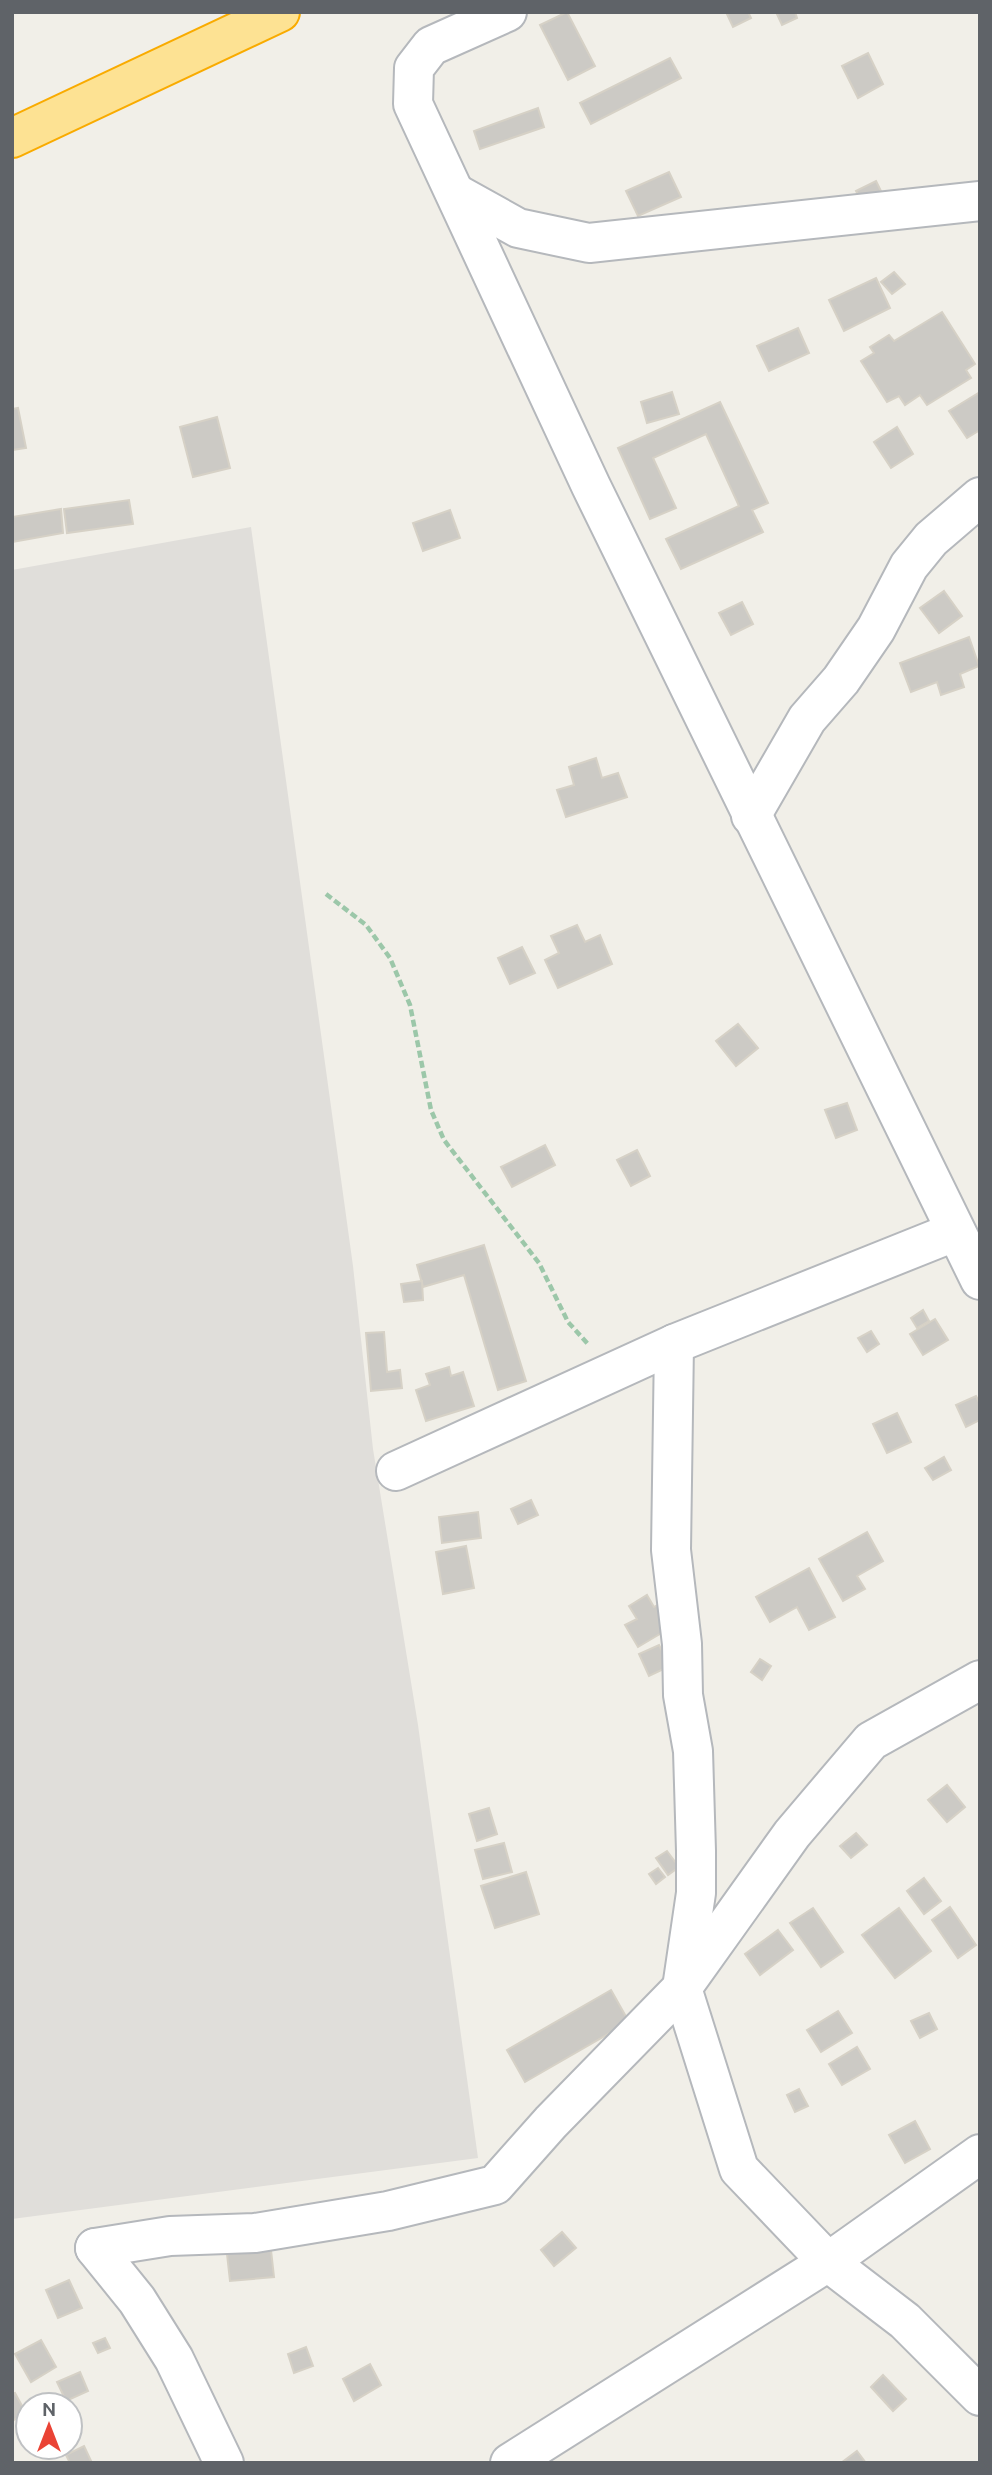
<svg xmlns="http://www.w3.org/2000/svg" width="992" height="2475" font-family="Ubuntu,sans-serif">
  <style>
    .industrial { fill: #e0deda }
    .building { fill: #cccac5; stroke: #d6d1c6; stroke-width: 2 }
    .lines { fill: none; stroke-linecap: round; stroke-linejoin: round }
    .street-casing { stroke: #b5b8bc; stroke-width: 42 }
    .highway-casing { stroke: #f9ab00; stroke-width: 42 }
    .path { stroke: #9cc7a9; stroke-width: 4.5; stroke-dasharray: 7 3.5; stroke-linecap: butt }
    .street { stroke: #fff; stroke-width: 38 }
    .highway { stroke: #fde293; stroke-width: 38 }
  </style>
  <rect width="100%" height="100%" fill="#f1efe8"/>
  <path class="industrial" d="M251 527 353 1266 373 1449 418 1725 478 2158 12 2219V570Z"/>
  <g class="building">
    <path d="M567 12 595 66 568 80 540 25Z"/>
    <path d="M726 12H748L751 18 733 27Z"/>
    <path d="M776 12H795L797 18 782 25Z"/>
    <path d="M868 53 883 84 858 98 842 66Z"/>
    <path d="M670 58 681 78 591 124 580 103Z"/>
    <path d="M538 108 544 127 480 149 474 131Z"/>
    <path d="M669 172 681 197 638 216 626 191Z"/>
    <path d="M876 181 882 193 863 204 856 191Z"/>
    <path d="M894 272 905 284 892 294 881 282Z"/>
    <path d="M876 278 890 308 844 331 829 300Z"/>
    <path d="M942 312 975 364 966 370 971 378 927 405 920 395 905 405 899 396 887 402 861 361 874 353 870 347 889 335 894 341Z"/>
    <path d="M798 328 809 353 769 371 757 346Z"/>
    <path d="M672 392 679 414 647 423 641 402Z"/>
    <path d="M980 392V430L967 438 949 411Z"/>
    <path d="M720 402 768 503 752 510 763 532 681 569 666 539 739 506 706 434 653 458 676 508 650 519 618 448Z"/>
    <path d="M18 408 26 448 12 450V409Z"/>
    <path d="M217 417 230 468 193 477 180 427Z"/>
    <path d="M897 427 913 454 891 468 874 442Z"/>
    <path d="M129 500 133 524 67 533 64 509Z"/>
    <path d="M61 509 63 533 12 542V517Z"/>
    <path d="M450 510 460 538 423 551 413 523Z"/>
    <path d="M944 591 962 616 939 633 920 608Z"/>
    <path d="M742 602 753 624 731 635 719 613Z"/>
    <path d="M969 637 979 666 960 674 964 687 941 695 937 682 911 692 900 663Z"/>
    <path d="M596 758 602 778 618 773 627 797 566 817 557 790 574 785 569 767Z"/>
    <path d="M577 925 585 942 600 935 612 964 558 988 545 960 559 953 551 936Z"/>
    <path d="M522 947 535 973 510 984 498 958Z"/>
    <path d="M738 1024 758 1048 736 1066 716 1041Z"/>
    <path d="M847 1103 857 1130 836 1138 825 1110Z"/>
    <path d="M545 1145 555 1165 512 1187 501 1167Z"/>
    <path d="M637 1150 650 1176 631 1186 617 1160Z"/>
    <path d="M484 1245 526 1381 498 1390 464 1275 423 1287 417 1265Z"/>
    <path d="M422 1281 423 1300 404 1302 401 1284Z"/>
    <path d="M923 1310 929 1321 917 1328 911 1318Z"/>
    <path d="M935 1319 948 1340 923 1355 910 1334Z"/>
    <path d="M871 1331 879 1344 867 1352 858 1338Z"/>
    <path d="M384 1332 387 1372 400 1370 402 1388 371 1391 366 1333Z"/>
    <path d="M449 1367 451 1376 463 1372 474 1406 426 1421 416 1390 430 1385 426 1374Z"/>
    <path d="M976 1396 980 1404V1420L966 1427 956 1405Z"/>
    <path d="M897 1413 911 1442 887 1453 873 1424Z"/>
    <path d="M944 1457 951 1470 933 1480 925 1468Z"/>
    <path d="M531 1500 538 1515 518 1524 511 1509Z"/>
    <path d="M478 1512 481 1538 442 1543 439 1517Z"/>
    <path d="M867 1532 883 1561 857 1576 865 1589 843 1601 819 1559Z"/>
    <path d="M466 1546 474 1588 443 1594 436 1552Z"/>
    <path d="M809 1568 835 1617 809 1630 797 1607 770 1622 756 1597Z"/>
    <path d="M647 1595 654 1607 661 1603 675 1625 638 1647 625 1625 637 1619 629 1606Z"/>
    <path d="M659 1645 670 1666 649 1676 639 1654Z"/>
    <path d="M760 1659 771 1666 762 1680 751 1672Z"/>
    <path d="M947 1785 965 1807 947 1822 928 1800Z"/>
    <path d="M489 1808 497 1834 477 1841 469 1814Z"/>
    <path d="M856 1833 867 1845 851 1858 840 1846Z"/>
    <path d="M504 1843 512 1872 483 1879 475 1850Z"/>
    <path d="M667 1851 679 1867 668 1875 656 1858Z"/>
    <path d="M658 1868 665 1877 656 1884 649 1874Z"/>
    <path d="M526 1872 539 1914 495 1928 481 1886Z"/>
    <path d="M924 1878 941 1901 924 1914 907 1891Z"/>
    <path d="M950 1907 976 1945 958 1958 932 1920Z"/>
    <path d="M813 1908 843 1952 821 1967 790 1923Z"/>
    <path d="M899 1908 931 1951 895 1978 862 1935Z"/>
    <path d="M778 1930 793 1950 760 1975 745 1954Z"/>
    <path d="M611 1990 629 2022 525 2082 507 2050Z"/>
    <path d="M838 2011 852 2033 821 2052 807 2030Z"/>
    <path d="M929 2013 937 2029 920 2038 911 2021Z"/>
    <path d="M857 2047 870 2069 842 2085 829 2064Z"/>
    <path d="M799 2089 808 2106 795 2112 787 2095Z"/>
    <path d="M915 2121 930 2149 905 2163 889 2135Z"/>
    <path d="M562 2232 576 2248 554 2266 541 2250Z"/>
    <path d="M271 2250 274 2277 230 2281 227 2254Z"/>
    <path d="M69 2280 82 2308 58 2318 46 2290Z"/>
    <path d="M105 2338 110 2348 98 2353 93 2343Z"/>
    <path d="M41 2340 56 2367 31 2382 15 2354Z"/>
    <path d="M306 2347 313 2366 294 2373 288 2354Z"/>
    <path d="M370 2364 381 2385 354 2401 343 2379Z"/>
    <path d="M80 2372 88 2391 66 2401 57 2382Z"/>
    <path d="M883 2375 906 2399 893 2411 871 2387Z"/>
    <path d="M15 2393 26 2413 12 2421V2394Z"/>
    <path d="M84 2446 92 2463H70L66 2455Z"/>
    <path d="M857 2451 866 2463H841Z"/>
  </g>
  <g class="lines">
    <defs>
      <g id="street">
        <path d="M507 12 431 46 414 68 413 104 591 486 980 1280"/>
        <path d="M457 194 518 228 589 243 980 201"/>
        <path d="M751 816 807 719 841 680 876 629 909 566 931 539 980 497"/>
        <path d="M674 1344 671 1550 682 1644 683 1695 693 1751 696 1851V1893L682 1988 739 2169 828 2262 905 2321 980 2396"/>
        <path d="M396 1471 674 1344 954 1232"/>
        <path d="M95 2248 170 2236 255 2233 388 2211 495 2185 551 2122 682 1988 792 1834 871 1741 980 1680"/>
        <path d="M95 2248 137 2300 174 2359 224 2463"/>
        <path d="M510 2463 828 2262 980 2154"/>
      </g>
      <path id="highway" d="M12 138 280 12"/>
    </defs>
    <use href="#street" class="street-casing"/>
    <use href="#highway" class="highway-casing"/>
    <path class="path" d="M326 894 366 925 390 958 410 1005 431 1110 444 1140 539 1263 568 1322 588 1344"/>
    <use href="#street" class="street"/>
    <use href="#highway" class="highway"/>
  </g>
  <rect width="992" height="2475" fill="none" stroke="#5f6368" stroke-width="28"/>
  <g transform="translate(49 2426)"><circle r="33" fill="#ffffff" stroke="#bfc1c3" stroke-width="2"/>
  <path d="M0-5L12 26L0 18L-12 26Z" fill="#ea4335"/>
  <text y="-10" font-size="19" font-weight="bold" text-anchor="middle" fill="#5f6368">N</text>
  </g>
</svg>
